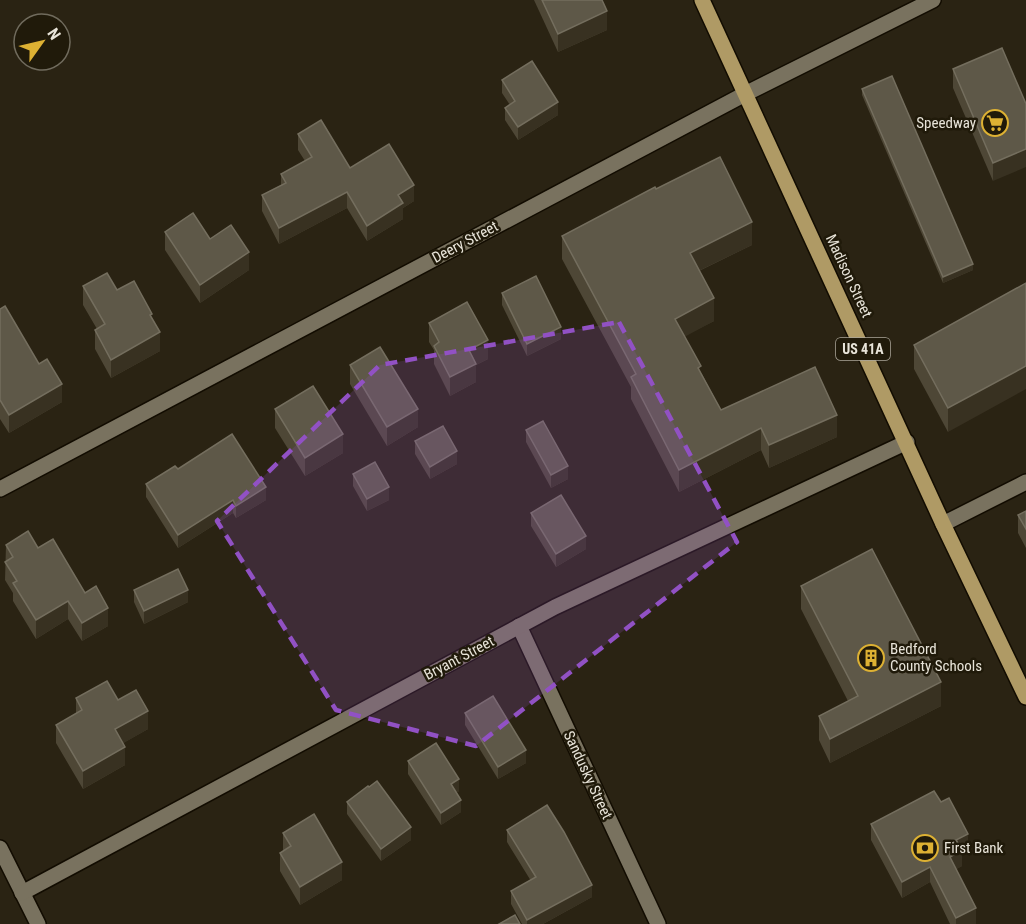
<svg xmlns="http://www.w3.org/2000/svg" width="1026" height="924" font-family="'Roboto Condensed',sans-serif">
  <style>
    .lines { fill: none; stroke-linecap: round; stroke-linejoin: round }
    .minor-casing { stroke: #120c01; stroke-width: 18 }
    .major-casing { stroke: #120c01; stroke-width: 18 }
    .minor { stroke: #79725f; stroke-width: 15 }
    .major { stroke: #af9a65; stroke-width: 15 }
    .wall { fill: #4e4736 }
    .shaded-wall { fill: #383121 }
    .building { fill: #5e5848; stroke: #746e5e; stroke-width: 1.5 }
    .marked { fill: #9151c4; fill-opacity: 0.2; stroke: #9151c4; stroke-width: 4.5; stroke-dasharray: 12 8; stroke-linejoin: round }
    .labels { text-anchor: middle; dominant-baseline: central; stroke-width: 5; stroke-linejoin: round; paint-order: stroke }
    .shield { fill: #201a0a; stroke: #aca79b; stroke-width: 1.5 }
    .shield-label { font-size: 14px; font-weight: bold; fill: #e8e4d9 }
    .poi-label { font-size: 15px; fill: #e8e4d9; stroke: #201a0a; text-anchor: start }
    .street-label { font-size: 15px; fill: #e8e4d9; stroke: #201a0a }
  </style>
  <rect width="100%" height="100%" fill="#2a2313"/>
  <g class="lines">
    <defs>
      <g id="minor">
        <path d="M0 489 745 94 933 0"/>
        <path d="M943 524 1026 482"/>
        <path d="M519 626 658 924"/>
        <path d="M0 848 38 924"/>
        <path d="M22 893 555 607 907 442"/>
      </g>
      <path id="major" d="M702 0 943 524 1026 697"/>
    </defs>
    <use href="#minor" class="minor-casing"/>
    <use href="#major" class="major-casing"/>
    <use href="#minor" class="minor"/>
    <use href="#major" class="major"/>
  </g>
  <g class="wall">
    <path d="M534 0H602L607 30 558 52Z"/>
    <path d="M1002 48 993 181 953 88V69Z"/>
    <path d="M502 80 558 115 518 140 505 120V108L510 105 502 93Z"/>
    <path d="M862 89 973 270 943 283 862 95Z"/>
    <path d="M298 134 350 168 414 201 403 208V219L367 241 347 208 279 244 262 211V195L281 185V174L305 161 298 150Z"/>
    <path d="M656 189 752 245 699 271 714 321 684 336 701 372 721 410 837 437 769 468 761 450 679 492 631 399V387L562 259V236Z"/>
    <path d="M165 232 210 239 249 270 200 303 165 250Z"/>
    <path d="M1026 283 948 432 914 369V345Z"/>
    <path d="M83 286 117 290 152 319 160 351 111 378 95 349V330L97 329 83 305Z"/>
    <path d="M502 293 561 339 527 356 502 305Z"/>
    <path d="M0 309 62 402 9 433 0 419Z"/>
    <path d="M429 323 488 359 476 365V382L450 396 434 364V350L429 342Z"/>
    <path d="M350 365 418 427 387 446 350 384Z"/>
    <path d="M275 409 343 453 305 476 275 428Z"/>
    <path d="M526 430 568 479 551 488 526 442Z"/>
    <path d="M415 441 457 464 430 479 415 454Z"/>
    <path d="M178 469 266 500 236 518 233 513 178 548 146 497V484Z"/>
    <path d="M353 474 389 500 367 511 353 486Z"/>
    <path d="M1026 511V548L1018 533V515Z"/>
    <path d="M531 513 586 549 556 567 531 526Z"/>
    <path d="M6 545 38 548 85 593 108 626 82 641 68 619 36 639 13 601V593L5 580Z"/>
    <path d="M801 586 941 706 830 763 819 740V716L848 701 801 609Z"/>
    <path d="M134 590 188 602 144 624 134 602Z"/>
    <path d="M76 698 118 700 148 729 123 743 125 765 83 789 56 743V725L76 714Z"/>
    <path d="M465 713 526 763 498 779 465 725Z"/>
    <path d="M408 761 459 791 456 793 461 812 441 825 408 774Z"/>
    <path d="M347 802 411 840 381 861 347 814Z"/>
    <path d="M941 802 968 850 962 853V866L956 869 976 924H950L930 882 902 898 871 840V824Z"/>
    <path d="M507 830 592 897 543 924H522L511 904V891L531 881 507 842Z"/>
    <path d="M283 833 342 880 300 905 280 871V853L283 851Z"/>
  </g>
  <g class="shaded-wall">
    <path d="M607 11V30L558 52V34Z"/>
    <path d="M558 102V115L518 140V127Z"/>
    <path d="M1026 149V167L993 181V163Z"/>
    <path d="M414 185V201L403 208V219L367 241V226L398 195Z"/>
    <path d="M347 192V208L279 244V228Z"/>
    <path d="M752 222V245L690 275V253Z"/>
    <path d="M249 252V270L200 303V285Z"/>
    <path d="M973 264V270L943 283V277Z"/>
    <path d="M714 298V321L675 342V319Z"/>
    <path d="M561 327V339L527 356V344Z"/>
    <path d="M160 332V351L111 378V360Z"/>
    <path d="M488 340V359L476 365V382L450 396V377L469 350Z"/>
    <path d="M1026 366V389L948 432V408Z"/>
    <path d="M62 384V402L9 433V415Z"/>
    <path d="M418 409V427L387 446V427Z"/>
    <path d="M837 415V437L769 468V445Z"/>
    <path d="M761 428V450L679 492V470Z"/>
    <path d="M343 434V453L305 476V458Z"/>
    <path d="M457 451V464L430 479V467Z"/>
    <path d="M568 466V479L551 488V475Z"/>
    <path d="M266 487V500L236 518V506Z"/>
    <path d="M389 487V500L367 511V499Z"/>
    <path d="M233 500V513L178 548V535Z"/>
    <path d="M586 536V549L556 567V554Z"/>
    <path d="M188 590V602L144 624V611Z"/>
    <path d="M68 601V619L36 639V620Z"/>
    <path d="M108 608V626L82 641V623Z"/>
    <path d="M941 682V706L830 763V739Z"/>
    <path d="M148 711V729L115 748V729Z"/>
    <path d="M125 747V765L83 789V771Z"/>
    <path d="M526 750V763L498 779V767Z"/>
    <path d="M459 779V791L451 797V784Z"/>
    <path d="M461 800V812L441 825V813Z"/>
    <path d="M411 827V840L381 861V849Z"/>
    <path d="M968 834V850L962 853V866L950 873V857L956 840Z"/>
    <path d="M342 862V880L300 905V887Z"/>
    <path d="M930 867V882L902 898V882Z"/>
    <path d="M592 885V897L543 924H527V920Z"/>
    <path d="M976 908V924H956V918Z"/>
  </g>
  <g class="building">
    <path d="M542 0H602L607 11 558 34Z"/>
    <path d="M1002 48 1026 104V149L993 163 953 69Z"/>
    <path d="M532 61 558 102 518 127 505 108 515 101 502 80Z"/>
    <path d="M892 76 973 264 943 277 862 89Z"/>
    <path d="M321 120 350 168 389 144 414 185 398 195 403 203 367 226 347 192 279 228 262 195 286 183 281 174 312 157 298 134Z"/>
    <path d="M720 157 752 222 690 253 714 298 675 319 701 366 698 368 721 410 815 367 837 415 769 445 761 428 679 470 631 377 636 374 562 236 655 187 656 189Z"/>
    <path d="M193 213 210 239 231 225 249 252 200 285 165 232Z"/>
    <path d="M107 273 117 290 134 281 152 314 150 315 160 332 111 360 95 330 105 324 83 286Z"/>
    <path d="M536 276 561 327 527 344 502 293Z"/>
    <path d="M1026 283V366L948 408 914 345Z"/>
    <path d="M467 302 488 340 469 350 476 364 450 377 434 346 439 342 429 323Z"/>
    <path d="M5 306 39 364 47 359 62 384 9 415 0 400V309Z"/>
    <path d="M380 347 418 409 387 427 350 365Z"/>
    <path d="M313 386 343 434 305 458 275 409Z"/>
    <path d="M543 421 568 466 551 475 526 430Z"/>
    <path d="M443 426 457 451 430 467 415 441Z"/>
    <path d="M232 434 266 487 236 506 233 500 178 535 146 484 175 466 178 469Z"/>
    <path d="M375 462 389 487 367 499 353 474Z"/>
    <path d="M561 495 586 536 556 554 531 513Z"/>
    <path d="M1026 511V529L1018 515Z"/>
    <path d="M28 531 38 548 53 539 85 593 96 586 108 608 82 623 68 601 36 620 13 583 17 581 5 562 13 557 6 545Z"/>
    <path d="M872 549 941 682 830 739 819 716 858 696 801 586Z"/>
    <path d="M178 569 188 590 144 611 134 590Z"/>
    <path d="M107 681 118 700 136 690 148 711 115 729 125 747 83 771 56 725 82 710 76 698Z"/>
    <path d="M493 696 526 750 498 767 465 713Z"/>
    <path d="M436 743 459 779 451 784 461 800 441 813 408 761Z"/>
    <path d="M377 781 411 827 381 849 347 802 368 786 369 787Z"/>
    <path d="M934 791 941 802 949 798 968 834 956 840 962 850 950 857 976 908 956 918 930 867 902 882 871 824Z"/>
    <path d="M547 805 564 832 592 885 527 920 511 891 536 877 507 830Z"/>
    <path d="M314 814 342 862 300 887 280 853 291 846 283 833Z"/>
    <path d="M515 915 520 924H499Z"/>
  </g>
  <path class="marked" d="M619 322 737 542 476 746 336 710 217 521 380 365Z"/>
  <defs>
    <symbol id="supermarket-ring" viewBox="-11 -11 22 22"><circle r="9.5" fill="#201a0a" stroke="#ddb133" stroke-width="1.5"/><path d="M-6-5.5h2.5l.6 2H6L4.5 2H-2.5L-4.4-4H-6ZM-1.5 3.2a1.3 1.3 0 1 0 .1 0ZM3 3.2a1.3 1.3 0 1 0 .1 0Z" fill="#ddb133"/></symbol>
    <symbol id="building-ring" viewBox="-11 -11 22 22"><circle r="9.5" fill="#201a0a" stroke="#ddb133" stroke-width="1.5"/><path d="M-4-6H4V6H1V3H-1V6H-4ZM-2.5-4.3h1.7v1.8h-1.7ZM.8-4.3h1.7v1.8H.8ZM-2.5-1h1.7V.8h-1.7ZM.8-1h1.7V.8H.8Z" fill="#ddb133"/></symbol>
    <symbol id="bank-ring" viewBox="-11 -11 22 22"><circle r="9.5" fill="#201a0a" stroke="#ddb133" stroke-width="1.5"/><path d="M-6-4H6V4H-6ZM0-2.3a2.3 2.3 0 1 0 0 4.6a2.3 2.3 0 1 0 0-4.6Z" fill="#ddb133"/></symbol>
  </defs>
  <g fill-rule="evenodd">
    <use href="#supermarket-ring" x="980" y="108" width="30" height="30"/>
    <use href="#building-ring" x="856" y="643" width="30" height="30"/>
    <use href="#bank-ring" x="910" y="833" width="30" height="30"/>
  </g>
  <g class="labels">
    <rect class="shield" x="836" y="338" width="54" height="22" rx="4.5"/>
    <g class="shield-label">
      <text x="863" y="349">US 41A</text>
    </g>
    <g class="poi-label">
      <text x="976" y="123" text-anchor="end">Speedway</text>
      <text x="890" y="649">Bedford<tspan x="890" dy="17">County Schools</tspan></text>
      <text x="944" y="848">First Bank</text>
    </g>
    <g class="street-label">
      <text transform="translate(465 242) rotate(-28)">Deery Street</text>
      <text transform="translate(849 276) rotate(65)">Madison Street</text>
      <text transform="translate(459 658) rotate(-28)">Bryant Street</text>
      <text transform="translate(588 775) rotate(65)">Sandusky Street</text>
    </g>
  </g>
  <g transform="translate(42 42) rotate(56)"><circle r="28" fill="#201a0a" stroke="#706b5d" stroke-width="1.5"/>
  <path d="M0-4.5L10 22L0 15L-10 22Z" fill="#ddb133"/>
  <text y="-9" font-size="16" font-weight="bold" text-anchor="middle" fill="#e8e4d9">N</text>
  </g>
</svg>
